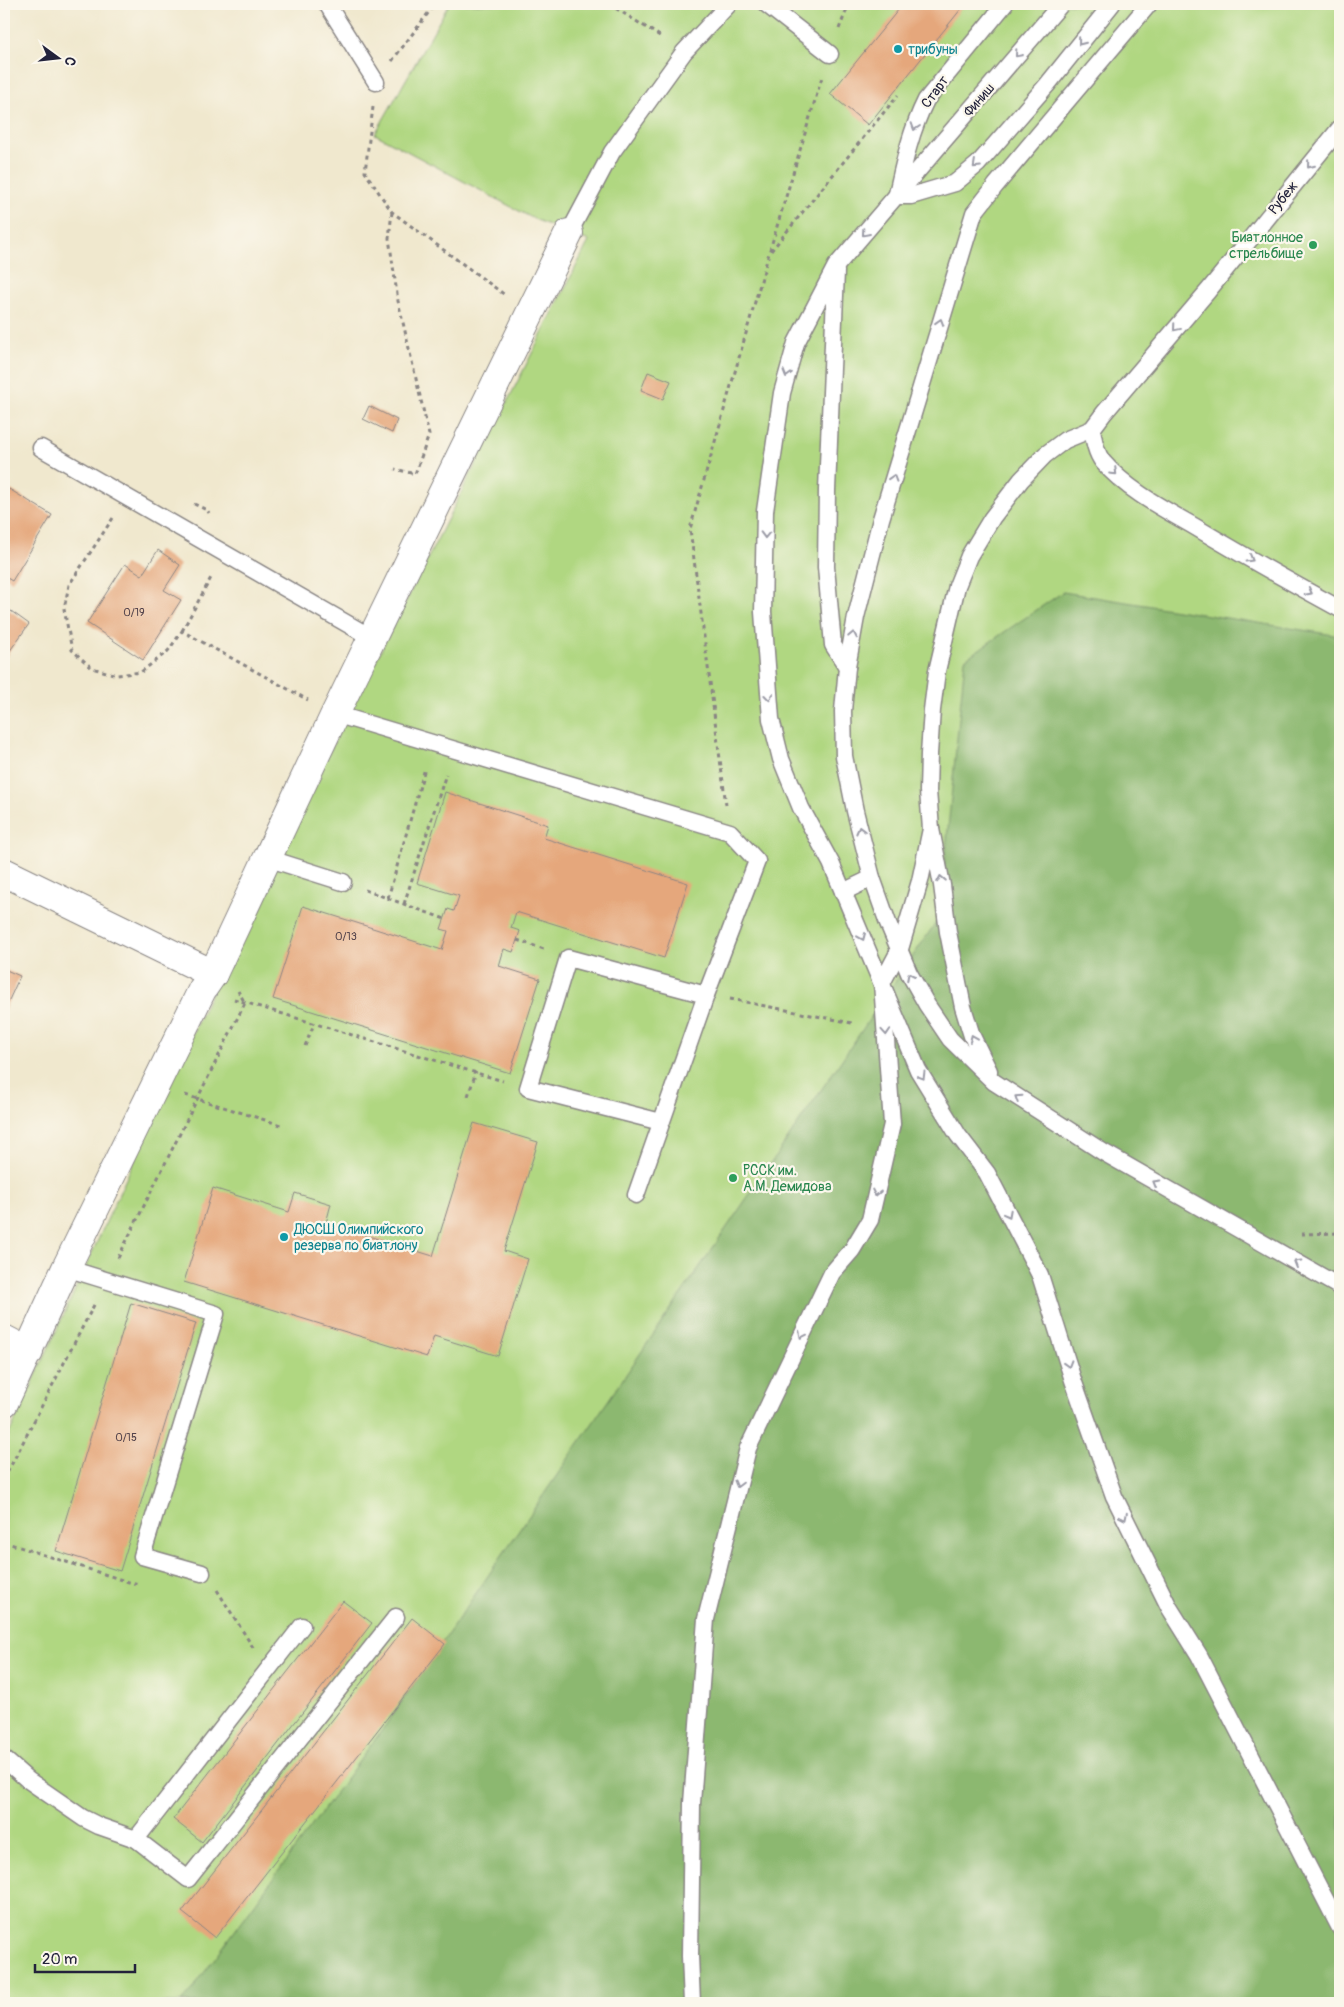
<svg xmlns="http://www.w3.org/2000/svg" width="1344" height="2007" font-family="Pangolin,sans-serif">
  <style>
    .green { fill: #b0d781; stroke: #697c5e }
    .forest { fill: #8cb86f; stroke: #576d55 }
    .building { fill: #e5a77c }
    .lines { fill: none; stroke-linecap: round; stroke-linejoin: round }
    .service-casing { stroke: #898584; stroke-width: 19 }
    .minor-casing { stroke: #898584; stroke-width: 30 }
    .path { stroke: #898584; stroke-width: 3; stroke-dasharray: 4 4; stroke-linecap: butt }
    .service { stroke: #fff; stroke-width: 16 }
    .minor { stroke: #fff; stroke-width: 28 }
    .oneway { stroke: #9c9ca7 }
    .culture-dot { fill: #0f9aa8; stroke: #fbf7ec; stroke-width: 2 }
    .leisure-dot { fill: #2e9e5b; stroke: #fbf7ec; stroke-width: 2 }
    .labels { text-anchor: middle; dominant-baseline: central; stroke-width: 4.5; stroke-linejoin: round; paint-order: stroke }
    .number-label { font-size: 11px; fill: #53434b }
    .culture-label { font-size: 14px; fill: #0d838f; stroke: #fbf7ec; text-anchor: start }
    .street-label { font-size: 14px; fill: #22223b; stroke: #fbf7ec }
    .leisure-label { font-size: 14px; fill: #27864d; stroke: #fbf7ec; text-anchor: end }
  </style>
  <rect width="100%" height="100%" fill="#fbf7ec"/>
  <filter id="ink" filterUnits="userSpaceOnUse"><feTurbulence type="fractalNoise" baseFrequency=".02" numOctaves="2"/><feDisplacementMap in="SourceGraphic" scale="10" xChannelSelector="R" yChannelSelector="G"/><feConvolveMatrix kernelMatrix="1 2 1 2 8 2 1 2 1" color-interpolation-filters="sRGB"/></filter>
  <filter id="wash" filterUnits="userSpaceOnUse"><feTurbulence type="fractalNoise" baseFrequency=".0096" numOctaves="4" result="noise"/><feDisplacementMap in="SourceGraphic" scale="20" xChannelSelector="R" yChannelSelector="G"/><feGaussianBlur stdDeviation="1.12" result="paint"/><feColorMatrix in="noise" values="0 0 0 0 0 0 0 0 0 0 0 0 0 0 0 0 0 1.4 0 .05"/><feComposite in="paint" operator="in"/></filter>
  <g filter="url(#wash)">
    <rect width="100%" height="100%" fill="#f0e8ce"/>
    <path class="green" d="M449 4H1340V2003H4V1445L248 912 589 241 534 219 375 134Z"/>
    <path class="forest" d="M1063 592 1340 636V2003H182L387 1723 939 918 965 659Z"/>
    <g id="blocks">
      <g class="building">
        <path d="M903 4H965L868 125 830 94Z"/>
        <path d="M648 372 671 381 663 399 641 390Z"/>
        <path d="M369 406 397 420 392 433 363 419Z"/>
        <path d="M9 489 52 515 12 581 4 576V497Z"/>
        <path d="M158 550 180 565 164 590 181 600 143 660 87 623 125 564 142 575Z"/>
        <path d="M4 606 29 624 4 659Z"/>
        <path d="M445 792 548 825 544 838 688 883 664 958 516 912 511 928 520 931 513 952 504 949 499 966 540 979 510 1073 273 999 303 906 442 950 448 931 441 929 448 909 454 911 459 896 417 883Z"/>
        <path d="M4 969 20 976 4 1011Z"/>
        <path d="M474 1123 538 1142 504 1251 528 1259 498 1356 434 1336 427 1357 184 1282 213 1188 289 1212 295 1193 331 1204 326 1223 433 1256Z"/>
        <path d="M131 1303 196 1323 120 1571 56 1551Z"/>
        <path d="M343 1601 372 1623 202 1842 173 1819Z"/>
        <path d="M412 1618 445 1644 215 1938 182 1912Z"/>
      </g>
    </g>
  </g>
  <g filter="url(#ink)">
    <use href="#blocks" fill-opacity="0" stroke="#898584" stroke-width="1"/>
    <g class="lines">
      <defs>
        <g id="service">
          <path d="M327 4 376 82"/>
          <path d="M766 4 830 54"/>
          <path d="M1061 4 836 266 796 343 782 393 765 511 763 612 771 719 781 759 801 808 831 863 918 1070 958 1135 987 1173 1040 1275 1073 1380 1114 1496 1169 1607 1199 1655 1340 1928"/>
          <path d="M1149 4 996 185 974 213 881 519 856 617 847 667 843 711 844 756 855 811 872 878 888 923 909 973 927 1005 950 1039 994 1082 1103 1152 1340 1287"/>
          <path d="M897 194C904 162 911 130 926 100L1005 4"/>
          <path d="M897 196H911L955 183 978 164 1047 85 1112 4"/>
          <path d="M569 233 612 152 684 52 729 4"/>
          <path d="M836 271 827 490 826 567 833 645 847 667"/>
          <path d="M1092 429C1094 441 1096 453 1103 462 1128 491 1164 509 1197 528 1244 556 1292 583 1340 609"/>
          <path d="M41 448 372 638"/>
          <path d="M335 714 730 832 757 861 706 995 636 1195"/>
          <path d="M267 858 343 882"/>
          <path d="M843 892 872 878"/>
          <path d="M989 1071 972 1036 963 1007 948 932 942 885 931 829 928 791 929 754 932 710 937 671 957 586 969 556 992 518 1021 480 1045 455 1065 440 1092 429 1104 413 1208 291 1340 128"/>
          <path d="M661 1122 528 1088 568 958 706 995"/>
          <path d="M66 1268 216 1314 142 1556 202 1573"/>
          <path d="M4 1759 28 1780 83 1818 99 1826 136 1839 188 1879 396 1617"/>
          <path d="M136 1839 302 1626"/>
          <path d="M692 2003 690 1956 692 1803 706 1619 748 1448 832 1273 852 1250 870 1220 892 1124 882 983 900 949 920 881 931 829"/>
        </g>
        <g id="minor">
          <path d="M4 872 213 974"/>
          <path d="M4 1339 29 1352"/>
          <path d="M4 1403 66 1268 202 990 213 974 335 714 569 233"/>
        </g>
      </defs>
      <use href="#service" class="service-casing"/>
      <use href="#minor" class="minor-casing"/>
      <g class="path">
        <path d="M609 4 663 38"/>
        <path d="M839 29 849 4"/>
        <path d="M392 61 435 4"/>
        <path d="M373 107 365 172 392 212 505 295"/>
        <path d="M392 212 389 238 398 301 429 435 415 474 395 469"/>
        <path d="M771 251 898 95"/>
        <path d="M194 504 207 510 209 513"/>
        <path d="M113 518 69 585 64 609 72 650 92 668 117 675 141 672 168 651 182 631 308 700"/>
        <path d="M182 631 212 576"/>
        <path d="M726 805 690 529 769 253 822 77"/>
        <path d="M365 890 445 919"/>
        <path d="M388 898 425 768"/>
        <path d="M404 904 446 774"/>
        <path d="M517 940 544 949"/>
        <path d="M234 999 503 1081"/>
        <path d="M730 999 852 1023"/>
        <path d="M305 1046 314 1024"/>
        <path d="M185 1095 281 1125"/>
        <path d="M468 1096 476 1072"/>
        <path d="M1301 1234 1340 1233"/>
        <path d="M118 1258 245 1003 238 991"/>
        <path d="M4 1479 95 1303"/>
        <path d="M4 1542 135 1584 136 1580"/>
        <path d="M217 1590 254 1649"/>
      </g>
      <use href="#service" class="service"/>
      <use href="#minor" class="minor"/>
    </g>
    <defs><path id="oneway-chevron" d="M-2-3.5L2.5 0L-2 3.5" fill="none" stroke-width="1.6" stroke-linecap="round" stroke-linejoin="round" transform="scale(1.25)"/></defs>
    <g class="oneway">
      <use href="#oneway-chevron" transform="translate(1081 42) rotate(129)"/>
      <use href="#oneway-chevron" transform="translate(1018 54) rotate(131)"/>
      <use href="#oneway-chevron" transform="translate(915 127) rotate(108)"/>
      <use href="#oneway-chevron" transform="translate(976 165) rotate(137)"/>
      <use href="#oneway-chevron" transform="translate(1310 165) rotate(129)"/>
      <use href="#oneway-chevron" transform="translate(865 233) rotate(131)"/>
      <use href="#oneway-chevron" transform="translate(940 322) rotate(-73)"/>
      <use href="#oneway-chevron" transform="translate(1176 328) rotate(130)"/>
      <use href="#oneway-chevron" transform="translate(787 374) rotate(106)"/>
      <use href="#oneway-chevron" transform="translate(1114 472) rotate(44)"/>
      <use href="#oneway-chevron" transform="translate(893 478) rotate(-73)"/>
      <use href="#oneway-chevron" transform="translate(765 535) rotate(91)"/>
      <use href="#oneway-chevron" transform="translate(1250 559) rotate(30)"/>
      <use href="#oneway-chevron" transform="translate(1309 592) rotate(28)"/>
      <use href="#oneway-chevron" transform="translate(853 635) rotate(-79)"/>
      <use href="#oneway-chevron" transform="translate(769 697) rotate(84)"/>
      <use href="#oneway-chevron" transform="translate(860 830) rotate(-104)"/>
      <use href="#oneway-chevron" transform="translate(941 879) rotate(-101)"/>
      <use href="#oneway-chevron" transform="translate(862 937) rotate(67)"/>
      <use href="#oneway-chevron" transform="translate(910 976) rotate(-117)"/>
      <use href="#oneway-chevron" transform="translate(886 1032) rotate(86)"/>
      <use href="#oneway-chevron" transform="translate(973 1038) rotate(-113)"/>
      <use href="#oneway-chevron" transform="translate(922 1076) rotate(59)"/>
      <use href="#oneway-chevron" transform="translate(1018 1098) rotate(-147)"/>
      <use href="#oneway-chevron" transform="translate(1156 1183) rotate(-150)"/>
      <use href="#oneway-chevron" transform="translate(876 1193) rotate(102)"/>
      <use href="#oneway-chevron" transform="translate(1008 1214) rotate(62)"/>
      <use href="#oneway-chevron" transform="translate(1297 1263) rotate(-150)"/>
      <use href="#oneway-chevron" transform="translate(802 1335) rotate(116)"/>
      <use href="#oneway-chevron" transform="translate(1068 1364) rotate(73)"/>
      <use href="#oneway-chevron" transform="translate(738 1484) rotate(105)"/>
      <use href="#oneway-chevron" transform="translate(1124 1517) rotate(64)"/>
    </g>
  </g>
  <g class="culture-dot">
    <circle cx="898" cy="49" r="5"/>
    <circle cx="284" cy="1237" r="5"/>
  </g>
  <g class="leisure-dot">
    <circle cx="1313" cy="245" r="5"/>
    <circle cx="733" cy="1178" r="5"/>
  </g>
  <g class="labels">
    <g class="number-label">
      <text x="134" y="612">0/19</text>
      <text x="346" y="936">0/13</text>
      <text x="126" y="1437">0/15</text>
    </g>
    <g class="culture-label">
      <text x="908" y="49">трибуны</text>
      <text x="294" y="1229">ДЮСШ Олимпийского<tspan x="294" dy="16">резерва по биатлону</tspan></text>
    </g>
    <g class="street-label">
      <text transform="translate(935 92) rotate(-54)">Старт</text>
      <text transform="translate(979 100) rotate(-49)">Финиш</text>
      <text transform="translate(1283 198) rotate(-51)">Рубеж</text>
    </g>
    <g class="leisure-label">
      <text x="1303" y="237">Биатлонное<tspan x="1303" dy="16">стрельбище</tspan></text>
      <text x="743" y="1170" text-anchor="start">РССК им.<tspan x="743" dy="16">А.М. Демидова</tspan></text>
    </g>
  </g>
  <rect width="1344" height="2007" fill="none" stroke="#fbf7ec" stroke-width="20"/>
  <g transform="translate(58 58) rotate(105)" stroke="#fbf7ec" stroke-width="4" paint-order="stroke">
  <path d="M0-4L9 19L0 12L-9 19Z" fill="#22223b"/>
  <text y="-8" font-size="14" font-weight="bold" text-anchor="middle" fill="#22223b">С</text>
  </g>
  <path d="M35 1964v8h100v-8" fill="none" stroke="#22223b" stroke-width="2.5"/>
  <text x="42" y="1964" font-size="15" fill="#22223b" stroke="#fbf7ec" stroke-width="4" paint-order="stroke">20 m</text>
</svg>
